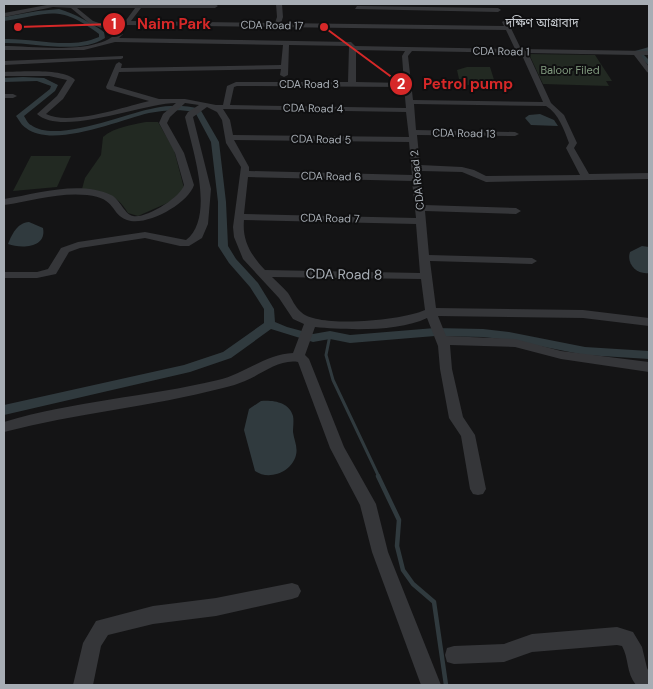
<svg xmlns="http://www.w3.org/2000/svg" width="653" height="689" font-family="'DM Sans','Noto Sans Bengali',sans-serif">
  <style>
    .green { fill: #222922 }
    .water { fill: #303a3e }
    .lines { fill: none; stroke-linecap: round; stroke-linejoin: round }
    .stream-far1 { stroke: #303a3e; stroke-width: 3 }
    .stream { stroke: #303a3e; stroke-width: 4.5 }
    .canal { fill: #303a3e; fill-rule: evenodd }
    .street { fill: #353639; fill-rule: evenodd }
    .labels { text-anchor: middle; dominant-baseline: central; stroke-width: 4; stroke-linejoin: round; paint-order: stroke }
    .far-street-label { font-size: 11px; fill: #a7adb4; stroke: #0f0f10 }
    .far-park-label { font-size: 11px; fill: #839c80; stroke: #0f0f10 }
    .far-neighbourhood-label { font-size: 12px; fill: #c7cbd0; stroke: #0f0f10 }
    .street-label { font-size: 14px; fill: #a7adb4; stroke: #0f0f10 }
    .leader { fill: none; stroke: #d62828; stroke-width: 2 }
    .callout-dot { fill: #d62828; stroke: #0f0f10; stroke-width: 2 }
    .mark-label { font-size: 15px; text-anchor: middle; font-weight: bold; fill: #fff }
    .callout-label { font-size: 15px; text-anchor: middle; font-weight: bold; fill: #d62828; stroke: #0f0f10; stroke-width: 4; stroke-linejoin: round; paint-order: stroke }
  </style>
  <rect width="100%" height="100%" fill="#141415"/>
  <g class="green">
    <path d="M529 54 595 55 612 81H606L609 86 543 84Z"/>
    <path d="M467 67H490L496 86 467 85 465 79H459L457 70Z"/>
    <path d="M146 122H158L174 150 184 188 174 200 138 216 128 213C116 192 104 194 82 189L85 178 101 155 103 137C115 127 131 125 146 122Z"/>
    <path d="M31 156H71L57 187 13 191Z"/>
  </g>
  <g class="water">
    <path d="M540 114 554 120 558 126 531 125 525 118 529 115Z"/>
    <path d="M29 222 43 228C47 248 21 249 8 244 12 234 17 223 29 222Z"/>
    <path d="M642 246 649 247V273C637 275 626 264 630 252Z"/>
    <path d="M261 401C273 400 289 402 293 416 294 421 293 427 293 432 294 440 298 447 296 455 292 472 269 481 255 471L244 430 249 409Z"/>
  </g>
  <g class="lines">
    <path class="stream-far1" d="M330 335 326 355 333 380 379 477"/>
    <path class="stream" d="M378 476 399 520 397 546 403 570 413 584 434 602 446 685"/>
    <g class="canal">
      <path d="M59 9C75 14 90 22 104 32L105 38C80 55 33 42 4 43V39C35 38 69 50 99 37V34C57 3 50 15 4 21V17L38 11Z"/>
      <path d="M649 47V51L641 52 649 60V66L638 54 640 52 635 51Z"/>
      <path d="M23 77 44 78 58 85 55 91 24 116C26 119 28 124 31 125 56 144 126 113 155 108 170 105 185 105 200 109L219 142 226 202 228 246 236 259 258 283 274 309 275 322 287 327 313 334 330 331 350 335 435 328 483 329 509 332 585 347 649 351V359L585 355 509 340 483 337 435 336 350 343 330 339 313 342 271 329 231 358 190 372 4 415V405L184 365 223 352 264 323V309L250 287 229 263 218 246V202L211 142 195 112C180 109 164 110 149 113 119 120 53 149 26 128 22 126 19 120 16 116L50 89 51 86 37 81 4 82V78Z"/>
    </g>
    <g class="street">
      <path d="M52 4H215L218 6 215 8H141L131 21 275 23 277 17 276 4H282L283 17 281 23 504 26 502 22 505 20 508 22 521 49 649 51V55H641L649 67V73L647 72 634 55 528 53 551 103 564 115 577 143 574 148 589 174 649 173V179L486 182 462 172 421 171 424 205 516 208 521 211 516 214 425 211 429 255 532 258 537 261 532 264 430 261 436 308 583 310 649 318V326L583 318 438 316 446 336 515 339 561 351 649 362V372L561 359 515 347 450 345 452 369 463 417 475 435 486 489 483 494 478 495 473 494 470 489 461 436 449 418 440 369 438 346 427 318C399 332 346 330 315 327L305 355 309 359 344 447 376 504 388 552 441 685H421L372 552 360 505 330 448 298 362C279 359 262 374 245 381 238 384 231 386 223 388 151 407 76 413 4 432V422C73 401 147 397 218 380 244 374 266 354 293 353L304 324 293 319 279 298 243 259 234 237 233 227 241 167 226 143 222 120 217 112 207 107 193 117 211 189 208 224 202 238 189 246H180L145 238 80 248 69 252 56 274 37 278H4V272H37L48 269 61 248 78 242 145 232 186 240C216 217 192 148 185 117L188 112 199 105 185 103 170 117 167 123 184 153 194 185C188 204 146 227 127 220 110 214 117 198 87 195 59 192 31 201 4 205V199C37 194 79 180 111 195 120 199 124 214 133 216 146 219 181 197 184 185L175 153 159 123 163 114 176 103C143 103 62 137 37 114L57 96 67 80 49 76H4V72C20 72 64 68 75 80L63 99 46 114C70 126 124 107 149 101L107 89 106 87 116 64 119 62 122 64 121 68 281 65 283 45 115 42 84 50H4V46C34 46 93 55 116 34L89 23 71 8 53 7 4 17V13ZM77 8H135L124 23 127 25 506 30 515 49 355 46 351 42 119 38 123 34 117 29 93 21ZM289 45 349 46 348 82H236L227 86 223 105H216L185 99H159L114 86 119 72 281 69 280 75 284 77 288 75ZM356 50 405 51 402 56 404 83 356 82ZM412 51 521 53 543 102 413 100 408 56ZM237 86 404 87 406 108 230 105 234 87ZM414 104 546 106C559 114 564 130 569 143L566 148 580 175 486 176 474 170 462 167 420 165 417 135 515 136 519 134 515 132 416 130ZM223 109 406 112 409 137 233 135 230 120ZM234 140 409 142 412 175 249 171V167ZM248 177 412 181 416 218 244 214ZM244 220 416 224 420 273 265 270C251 255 242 241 244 220ZM272 277 421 279 425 310C404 320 318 329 301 312 295 307 292 299 288 293 283 287 277 282 272 277Z"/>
      <path d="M357 6 498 8 501 10 498 12 355 9Z"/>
      <path d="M123 56V58L121 59 4 65V61Z"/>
      <path d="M4 94H13L17 96 13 98H4Z"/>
      <path d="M292 583 298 585 301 591 298 597 292 599 216 616 153 624 108 635 101 646 93 685H73L83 643 96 621 153 606 216 598Z"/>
      <path d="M617 627 633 632 642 647 647 668 649 672V685H636C626 673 629 658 622 646L617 645 532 652 504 662 454 664 447 662 445 655 447 648 454 646 504 644 532 634Z"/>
    </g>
  </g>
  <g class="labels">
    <g class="far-street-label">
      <text transform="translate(272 25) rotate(1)">CDA Road 17</text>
      <text transform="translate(501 51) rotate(1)">CDA Road 1</text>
      <text x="309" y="84">CDA Road 3</text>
      <text transform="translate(313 108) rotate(1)">CDA Road 4</text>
      <text transform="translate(464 133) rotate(1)">CDA Road 13</text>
      <text transform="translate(321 139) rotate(1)">CDA Road 5</text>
      <text transform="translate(331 176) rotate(1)">CDA Road 6</text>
      <text transform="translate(417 180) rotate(-96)">CDA Road 2</text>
      <text transform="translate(330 218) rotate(1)">CDA Road 7</text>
    </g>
    <g class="far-park-label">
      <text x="570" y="70">Baloor Filed</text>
    </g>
    <g class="far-neighbourhood-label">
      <text x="542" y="23">দক্ষিণ আগ্রাবাদ</text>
    </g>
    <g class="street-label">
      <text transform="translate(344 274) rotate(1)">CDA Road 8</text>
    </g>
  </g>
  <path class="leader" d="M18 27L114 24M324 27L401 84"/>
  <g class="callout-dot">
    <circle cx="18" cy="27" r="5"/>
    <circle cx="324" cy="27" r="5"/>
    <circle cx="114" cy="24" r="12"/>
    <circle cx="401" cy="84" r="12"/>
  </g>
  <g class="mark-label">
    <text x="114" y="29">1</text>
    <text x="401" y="89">2</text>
  </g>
  <g class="callout-label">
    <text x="174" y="29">Naim Park</text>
    <text x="468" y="89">Petrol pump</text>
  </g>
  <rect width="653" height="689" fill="none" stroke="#a7adb4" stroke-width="10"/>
</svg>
